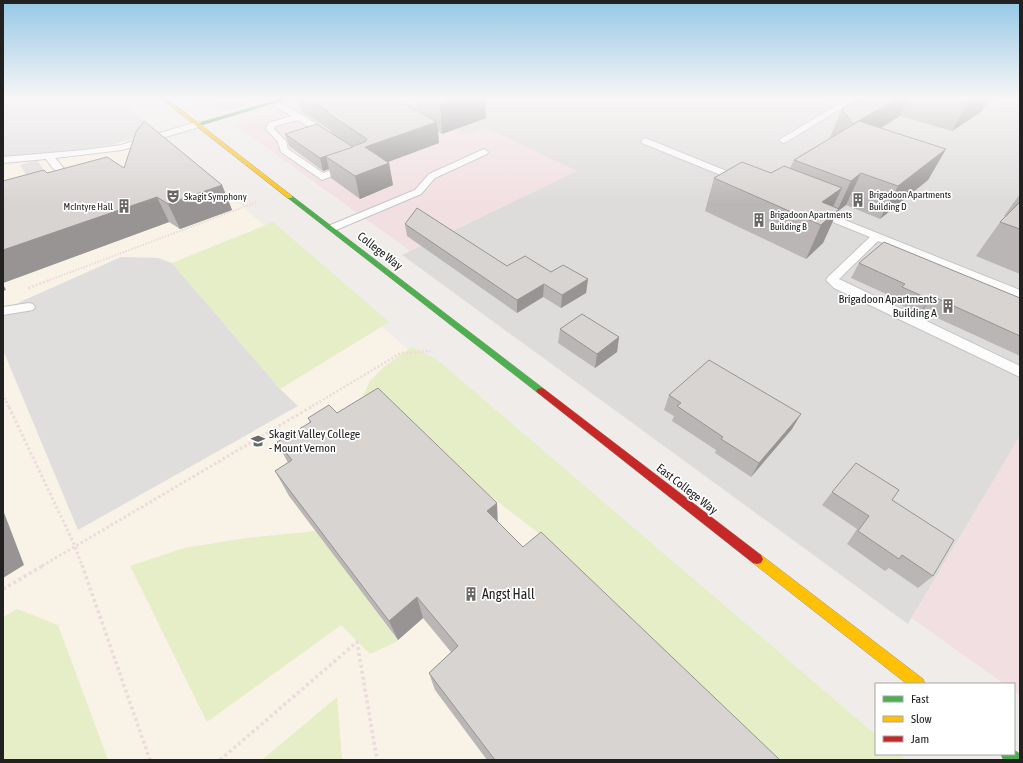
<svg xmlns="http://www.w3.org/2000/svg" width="1023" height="763" font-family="'Asap Condensed',sans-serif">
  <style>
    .residential { fill: #dedcdb }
    .commercial { fill: #f2dfe2 }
    .education { fill: #f8f3e6 }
    .grass { fill: #e5eec6 }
    .parking { fill: #dfdedd }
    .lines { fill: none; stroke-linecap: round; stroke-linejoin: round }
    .lane-casing { stroke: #c6c5c4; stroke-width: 2 }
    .fast-casing { stroke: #9b9680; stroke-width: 1 }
    .slow-casing { stroke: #9b9680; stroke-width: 1 }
    .jam-casing { stroke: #9b9680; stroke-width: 1 }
    .path-far3 { stroke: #ecdadc; stroke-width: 2; stroke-dasharray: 1.5 1.5; stroke-linecap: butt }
    .path-far2 { stroke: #ecdadc; stroke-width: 2.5; stroke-dasharray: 2 2; stroke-linecap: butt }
    .path-far1 { stroke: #ecdadc; stroke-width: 3; stroke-dasharray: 2.5 2.5; stroke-linecap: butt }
    .path { stroke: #ecdadc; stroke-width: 3.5; stroke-dasharray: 3 3; stroke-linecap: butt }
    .lane { fill: #fdfcfc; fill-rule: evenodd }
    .fast { fill: #4caf50; fill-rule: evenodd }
    .slow { fill: #ffc107; fill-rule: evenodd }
    .jam { fill: #c62828; fill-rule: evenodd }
    .wall { fill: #bab6b5 }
    .shaded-wall { fill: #979493 }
    .building { fill: #d8d4d2; stroke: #979493 }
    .labels { text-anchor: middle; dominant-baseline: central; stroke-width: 3.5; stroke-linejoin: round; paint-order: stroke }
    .far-poi-label { font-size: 10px; fill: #212121; stroke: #fff; text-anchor: start }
    .street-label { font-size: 12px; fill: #212121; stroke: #fff }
    .poi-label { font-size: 12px; fill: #212121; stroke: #fff; text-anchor: end }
    .near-poi-label { font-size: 14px; fill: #212121; stroke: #fff; text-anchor: start }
  </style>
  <rect width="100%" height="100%" fill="#efecea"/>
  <g class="residential">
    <path d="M200 98H272L227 110 216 108Z"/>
    <path d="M424 98H993L1020 105V436L908 624 402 255 577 171 466 134 406 105Z"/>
  </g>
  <g class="commercial">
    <path d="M321 98H424L426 99 407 105 466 134 485 127 577 171 410 251 234 124Z"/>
    <path d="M1020 436V695L1014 691V684H1004L912 618Z"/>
  </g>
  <path class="education" d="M3 98H117L883 760H3Z"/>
  <g class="grass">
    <path d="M273 222 389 322 280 389 172 263Z"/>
    <path d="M412 347 436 359 876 735V754H899L906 760H747L539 555 563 552 471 481 352 414 363 396 370 381 385 366Z"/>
    <path d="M316 531 398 641 370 654 341 625 207 722 130 566 184 548 246 538Z"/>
    <path d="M17 609 58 625 108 760H3V617Z"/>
    <path d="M337 697 342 760H262Z"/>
  </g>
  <g class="parking">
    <path d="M3 98H117L145 122 140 132 132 139 115 144 79 150 3 157Z"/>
    <path d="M836 98H882L825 134 863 147 854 152 813 138 798 148 768 137Z"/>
    <path d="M936 98H973L1013 108 995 114Z"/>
    <path d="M37 160 54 185 36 190 20 165Z"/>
    <path d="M121 257 158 258 172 263 280 389 298 406 78 530 3 350V312L20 302Z"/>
  </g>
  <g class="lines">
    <defs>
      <g id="lane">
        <path d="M849 98H858L786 142 783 143 779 140Z"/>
        <path d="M270 100C279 99 323 127 330 135L326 138 323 137 298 120 275 126 274 129 286 141 288 149 323 173 348 164 351 165 353 167 351 169 322 180 281 152 278 142 266 129 268 123 292 116 270 104Z"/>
        <path d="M196 122H202L203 124 202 126 122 150 55 158 66 171 78 172 80 174 78 176C62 180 54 171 46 159L3 163V157L84 150 121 145Z"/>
        <path d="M645 138 744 178 746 180 741 183 738 182 642 143 641 141Z"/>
        <path d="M484 149 488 152 487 154 435 178 421 194 336 230 332 231 327 228 328 226 415 190 429 174Z"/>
        <path d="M817 209 1020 290V298L878 241 839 279 1020 366V377L834 288 826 280 828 277 870 237 813 214 812 212Z"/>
        <path d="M29 303 33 304 35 307 33 310 3 315V307Z"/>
      </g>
      <g id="fast">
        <path d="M285 98H291L201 125 196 124Z"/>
        <path d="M288 196H292L544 389 546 391 544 393H538L288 198Z"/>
        <path d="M1014 750 1020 754V760L1003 759 1001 754H1014Z"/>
      </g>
      <g id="slow">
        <path d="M161 98H166L292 196V198H288Z"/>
        <path d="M757 554 761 555 923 679 925 684H907L753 563 751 559 753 555Z"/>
      </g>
      <path id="jam" d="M541 388 544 389 761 555 763 559 761 563 757 564 753 563 538 393 536 391 538 389Z"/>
    </defs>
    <use href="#lane" class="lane-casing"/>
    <use href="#fast" class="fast-casing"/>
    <use href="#slow" class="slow-casing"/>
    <use href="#jam" class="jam-casing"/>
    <path class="path-far3" d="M47 281 257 202"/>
    <g class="path-far2">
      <path d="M28 288 50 280"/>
      <path d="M3 394 9 408"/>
      <path d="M309 408 401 353 431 351"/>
    </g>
    <g class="path-far1">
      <path d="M9 407 75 546 82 566"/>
      <path d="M42 566 311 407"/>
    </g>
    <g class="path">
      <path d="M82 565 150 760"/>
      <path d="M3 589 44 565"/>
      <path d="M220 760 357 642 377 760"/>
    </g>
    <use href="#lane" class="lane"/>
    <use href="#fast" class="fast"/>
    <use href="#slow" class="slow"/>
    <use href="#jam" class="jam"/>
  </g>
  <g class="wall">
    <path d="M298 98H390L404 105 417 110 415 98H485L486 118 442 134 438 132 439 143 388 162 389 163 393 185 360 199 331 178 329 169 323 171 289 146 285 134 331 132 330 130 302 112Z"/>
    <path d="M860 98H989L981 112 952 131 900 116 881 128 946 149 928 180 880 219 846 205 837 212 823 243 806 259 705 211 714 178 771 173 790 168 794 160 831 138 830 137 842 109Z"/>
    <path d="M124 168 222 185 232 210 180 229 169 222 3 283V181L47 173Z"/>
    <path d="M1020 194V274L976 256 1000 222 1005 217 1004 216Z"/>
    <path d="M405 224 507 266 551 272 588 279 586 293 561 308 543 297 517 313 407 236Z"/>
    <path d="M859 263 1020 298V356L922 311 919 314 893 301 895 298 851 278Z"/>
    <path d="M560 329 619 337 617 352 595 368 558 343Z"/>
    <path d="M669 395 792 429 751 477 715 453 716 450 672 421 674 416 664 410Z"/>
    <path d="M337 413 497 503V521L523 547 780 760H487L435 690 429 673 451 652 423 618 398 640 289 496 275 471 288 463 277 442 310 423 308 418Z"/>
    <path d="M832 492 892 500 933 576 918 588 889 568 885 571 847 544 857 529 822 505Z"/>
  </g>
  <g class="shaded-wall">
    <path d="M459 98H485L486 118 442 134 440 104Z"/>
    <path d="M899 98H909L900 116 841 153 853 124Z"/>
    <path d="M977 98H989L981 112 952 131 968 103Z"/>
    <path d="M437 122 439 143 369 169 365 147Z"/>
    <path d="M946 149 928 180 880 219 898 186Z"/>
    <path d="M326 156 329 169 323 171 320 158Z"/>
    <path d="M389 163 393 185 360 199 355 176Z"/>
    <path d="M861 173 846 205 837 212 823 243 806 259 821 225 822 202 842 188 827 219 837 211 851 181Z"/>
    <path d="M222 185 232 210 180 229 168 204Z"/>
    <path d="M157 197 169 222 3 283V250Z"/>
    <path d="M588 279 586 293 561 308 562 295Z"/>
    <path d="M3 284 6 290 3 291Z"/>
    <path d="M544 284 543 297 517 313V300Z"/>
    <path d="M932 296 922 311 919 314 929 299Z"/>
    <path d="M619 337 617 352 595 368 597 354Z"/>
    <path d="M801 414 792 429 751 477 759 463Z"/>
    <path d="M497 503 498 527 487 511Z"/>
    <path d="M3 510 24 565 3 578Z"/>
    <path d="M417 597 423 618 398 640 389 621Z"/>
  </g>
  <g class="building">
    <path d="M306 98H390L404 105 406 104 437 122 365 147 389 163 355 176 325 156 365 142 367 139 326 112 328 111Z"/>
    <path d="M426 98H459L440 104Z"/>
    <path d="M860 98H899L853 124 842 109Z"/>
    <path d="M946 98H977L968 103Z"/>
    <path d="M144 121 222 185 168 204 157 197 3 250V181L44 170 47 173 107 157 124 168 136 132Z"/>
    <path d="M859 121 946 149 898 186 861 173 851 181 794 160Z"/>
    <path d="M317 124 353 147 320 158 285 134Z"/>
    <path d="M742 162 771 173 784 166 842 188 822 202 839 209 821 225 714 178Z"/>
    <path d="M1020 202V229L1000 222Z"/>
    <path d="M417 208 507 266 525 256 551 272 563 265 588 279 562 295 544 284 517 300 405 224Z"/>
    <path d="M884 242 1020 298V336L932 296 929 299 902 287 905 284 859 263Z"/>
    <path d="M582 314 619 337 597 354 560 329Z"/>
    <path d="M709 360 801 414 759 463 721 439 723 437 677 406 681 403 669 395Z"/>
    <path d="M378 388 497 503 487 511 523 547 541 532 780 760H495L429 673 458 646 417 597 389 621 275 471 292 460 277 442 311 422 308 418 329 405 337 413Z"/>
    <path d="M856 463 899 490 892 500 954 540 933 576 902 555 899 559 858 531 869 516 832 492Z"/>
  </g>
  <linearGradient id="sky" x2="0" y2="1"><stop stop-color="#95c8e6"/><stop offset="0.48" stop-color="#f8f6f6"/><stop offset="1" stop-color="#f8f6f6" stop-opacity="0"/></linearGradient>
  <rect width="1023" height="204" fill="url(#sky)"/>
  <defs>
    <symbol id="theatre-bare" viewBox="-9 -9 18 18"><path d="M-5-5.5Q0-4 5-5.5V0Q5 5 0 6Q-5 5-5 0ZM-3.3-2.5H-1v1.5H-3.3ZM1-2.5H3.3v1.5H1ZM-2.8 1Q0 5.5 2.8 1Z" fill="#696867" stroke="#fff" stroke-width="2.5" paint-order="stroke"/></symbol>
    <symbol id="building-bare" viewBox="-9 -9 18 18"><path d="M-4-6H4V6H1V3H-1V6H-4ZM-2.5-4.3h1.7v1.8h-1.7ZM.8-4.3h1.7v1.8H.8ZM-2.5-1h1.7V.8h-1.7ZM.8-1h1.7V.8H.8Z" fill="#696867" stroke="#fff" stroke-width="2.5" paint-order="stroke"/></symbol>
    <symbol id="university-bare" viewBox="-9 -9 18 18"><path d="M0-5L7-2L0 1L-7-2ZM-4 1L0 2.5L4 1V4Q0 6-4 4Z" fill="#696867" stroke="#fff" stroke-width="2.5" paint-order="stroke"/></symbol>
  </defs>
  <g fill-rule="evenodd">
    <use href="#theatre-bare" x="163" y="186" width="20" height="20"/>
    <use href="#building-bare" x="848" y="190" width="20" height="20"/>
    <use href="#building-bare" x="114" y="196" width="20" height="20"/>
    <use href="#building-bare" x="749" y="210" width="20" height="20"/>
    <use href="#building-bare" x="938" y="296" width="20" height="20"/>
    <use href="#university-bare" x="248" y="431" width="20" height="20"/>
    <use href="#building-bare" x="461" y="584" width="20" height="20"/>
  </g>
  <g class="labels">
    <g class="far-poi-label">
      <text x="869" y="194">Brigadoon Apartments<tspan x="869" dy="12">Building D</tspan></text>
      <text x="184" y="196">Skagit Symphony</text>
      <text x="113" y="206" text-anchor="end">McIntyre Hall</text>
      <text x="770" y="214">Brigadoon Apartments<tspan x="770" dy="12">Building B</tspan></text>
    </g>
    <g class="street-label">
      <text transform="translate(380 251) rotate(38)">College Way</text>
      <text transform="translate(687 489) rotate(38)">East College Way</text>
    </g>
    <g class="poi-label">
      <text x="937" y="299">Brigadoon Apartments<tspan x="937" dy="14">Building A</tspan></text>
      <text x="269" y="434" text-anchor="start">Skagit Valley College<tspan x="269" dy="14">- Mount Vernon</tspan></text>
    </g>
    <g class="near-poi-label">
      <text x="482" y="594">Angst Hall</text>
    </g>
  </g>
  <rect width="1023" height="763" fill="none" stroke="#212121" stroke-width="8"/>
  <rect x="875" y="683" width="140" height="72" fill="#ffffff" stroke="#a6a6a6"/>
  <rect x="883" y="696" width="20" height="6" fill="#4caf50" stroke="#a6a6a6"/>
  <text x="911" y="703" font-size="12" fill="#212121">Fast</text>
  <rect x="883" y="716" width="20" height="6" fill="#ffc107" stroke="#a6a6a6"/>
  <text x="911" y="723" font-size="12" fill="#212121">Slow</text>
  <rect x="883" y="736" width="20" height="6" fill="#c62828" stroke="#a6a6a6"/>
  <text x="911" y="743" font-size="12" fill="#212121">Jam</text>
</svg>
